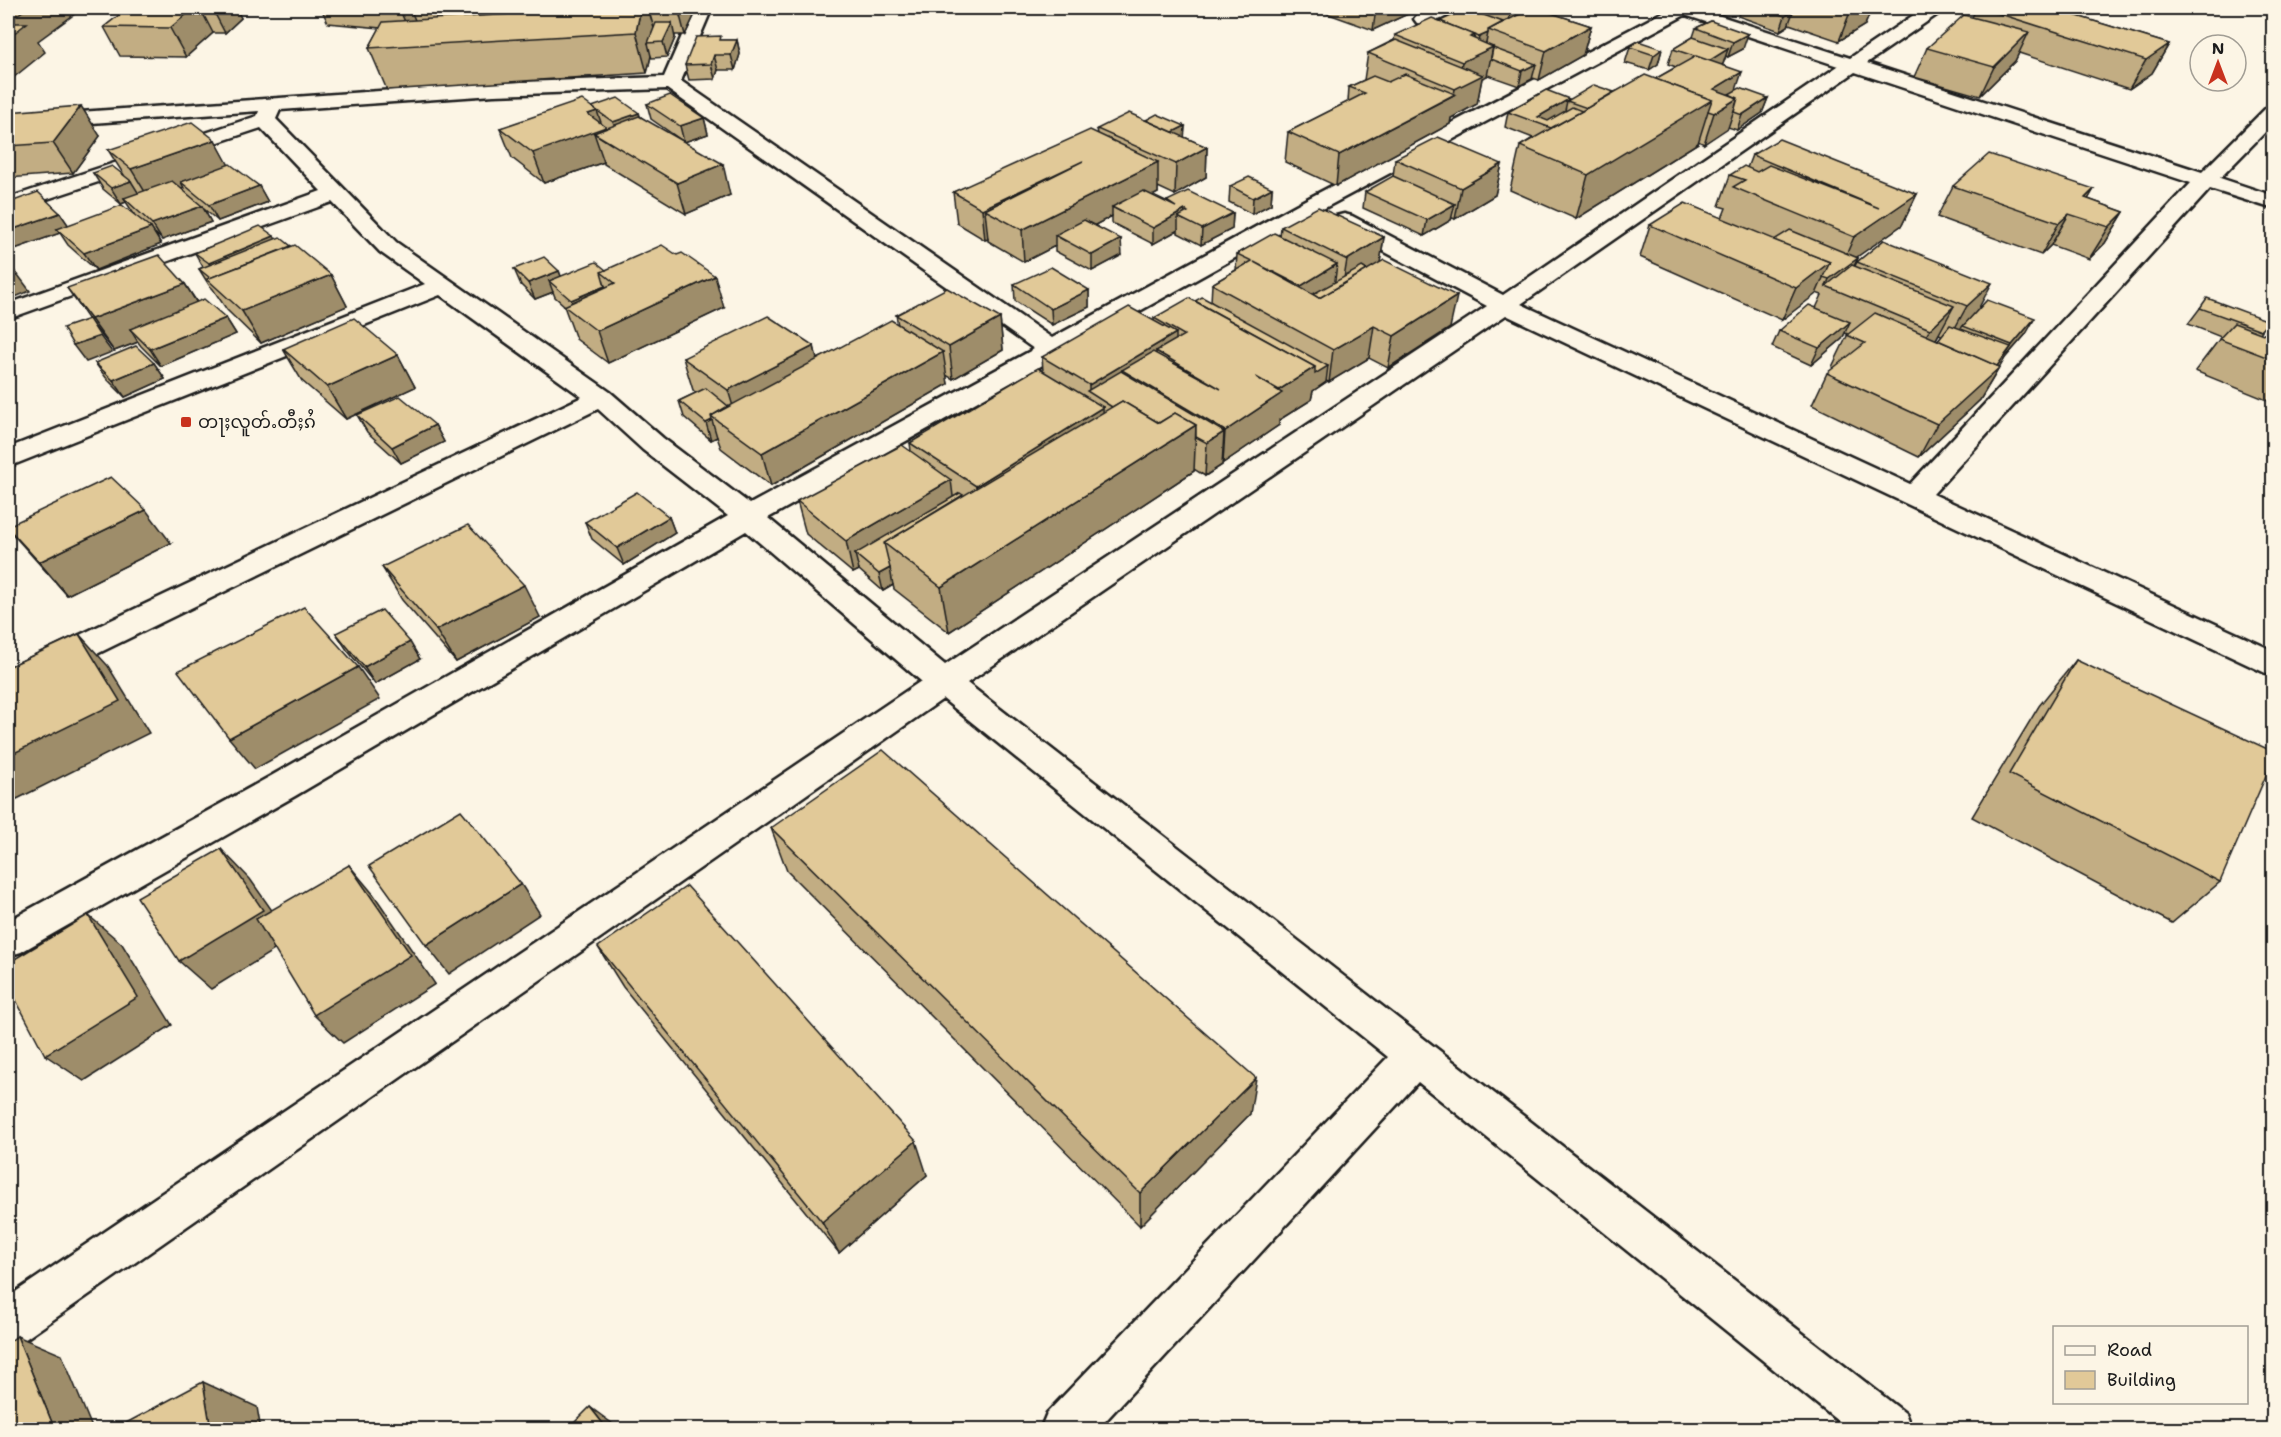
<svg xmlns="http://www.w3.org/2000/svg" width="2281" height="1437" font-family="'Shantell Sans','Noto Sans Myanmar',sans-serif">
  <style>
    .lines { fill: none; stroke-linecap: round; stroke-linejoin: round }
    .street-casing { stroke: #1c1c1c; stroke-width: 5 }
    .street { fill: #fcf5e5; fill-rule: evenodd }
    .wall { fill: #c2ad83; stroke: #1c1c1c; stroke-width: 1.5; fill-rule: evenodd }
    .shaded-wall { fill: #9e8d6a; stroke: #1c1c1c; stroke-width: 1.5 }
    .building { fill: #e1c998; stroke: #1c1c1c; stroke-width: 1.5 }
    .poi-dot { fill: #c8321e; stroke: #fcf5e5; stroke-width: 2 }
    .labels { text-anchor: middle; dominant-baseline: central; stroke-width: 4.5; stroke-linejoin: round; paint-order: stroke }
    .poi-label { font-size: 18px; fill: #1c1c1c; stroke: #fcf5e5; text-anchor: start }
  </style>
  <rect width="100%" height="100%" fill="#fcf5e5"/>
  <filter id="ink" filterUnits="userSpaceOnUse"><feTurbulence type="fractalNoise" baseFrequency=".0167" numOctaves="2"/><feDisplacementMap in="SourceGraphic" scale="12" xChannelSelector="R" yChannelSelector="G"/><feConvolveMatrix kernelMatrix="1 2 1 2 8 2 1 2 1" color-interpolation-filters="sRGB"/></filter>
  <g filter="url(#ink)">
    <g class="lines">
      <defs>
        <g id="street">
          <path d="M694 8H712L681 81 1052 338 1305 200 1671 8H1696L1850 58 1924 8H1944L1941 12 1867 63 2202 172 2267 107 2274 105V123L2220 178 2274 196V209L2210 189 1933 494 2274 651V677L1506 315 967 683 1905 1413 1912 1430H1849L1418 1082 1097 1430H1040L1047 1413 1388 1057 943 699 24 1340 8 1347V1297L921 681 746 531 295 796 21 952 8 956V921L271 776 728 516 643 450 598 409 19 692 8 695V669L582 397 440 295 8 467V448L425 284 380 252 332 202 8 319V304L321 191 261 128 8 212V198L257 116 259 111 8 129V117L494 83 664 77ZM1685 15 1838 66 1503 295 1352 216 1344 214 1336 216 1333 221 1336 226 1487 306 945 665 768 518 1321 210ZM1855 72 2191 183 1910 484 1521 304ZM667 89 1034 349 750 504 663 438 610 392 396 242 276 119 280 110 494 95Z"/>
          <path d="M1434 8H1457C1450 17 1428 26 1417 23L1414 19 1417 15Z"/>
        </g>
      </defs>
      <use href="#street" class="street-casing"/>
      <use href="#street" class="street"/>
    </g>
    <g class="wall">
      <path d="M128 8H236L241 18 225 33H213L186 57 120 56 104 27Z"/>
      <path d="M321 8H591L588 10 596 9 597 8H698L685 35H675V38L667 57 652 58 651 56 647 73 387 90 369 48 380 28 328 23Z"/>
      <path d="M1312 8H1412V12L1373 30Z"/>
      <path d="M1472 8H1536L1591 26 1583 55 1539 80 1533 78 1532 79 1519 86 1488 75 1487 76 1482 78 1477 104 1451 118 1450 124 1336 186 1285 162 1288 132 1348 102 1349 87 1364 80 1368 53 1394 40 1395 35 1440 21 1471 10Z"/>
      <path d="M1741 8H1781L1787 10 1788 8H1872L1865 25 1839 41 1789 24 1788 26 1780 31 1738 16Z"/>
      <path d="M1977 8H2051L2169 44 2152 73 2129 89 2019 53 2015 61 1980 96 1914 77 1927 48 1972 17Z"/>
      <path d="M1711 21 1743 49 1728 57 1726 56 1723 64 1721 65 1736 90 1768 98 1762 113 1737 130 1728 127 1704 144 1698 141V143L1576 219 1510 190 1520 146 1533 138 1505 127 1508 112 1569 100 1614 92 1655 79 1676 67 1668 64 1673 49 1693 37 1696 28Z"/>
      <path d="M722 40H737L740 54 735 70H718L715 79 689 80 685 65Z"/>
      <path d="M1630 47 1662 49 1658 64 1649 70 1625 63Z"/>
      <path d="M647 104 704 118 708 134 684 142 651 119Z"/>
      <path d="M592 107 639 113 640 116 730 195 686 214 604 164V162L544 183 512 158 500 128Z"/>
      <path d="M8 112 100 136 73 173 8 178Z"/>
      <path d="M1146 120 1185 126 1184 137 1207 147 1206 177 1175 195 1158 187V193L1152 196 1167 203V201L1233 213 1232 229 1201 245 1178 233V230L1153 244 1112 223V216L1095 225 1122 255 1092 271 1055 251V246L1024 262 988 241V239L985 240 957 223 953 192 1098 134 1097 129Z"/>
      <path d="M215 140 228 165 259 186 268 202 218 221 204 209 211 222 162 240 155 233 161 244 96 270 68 245 60 233 9 251 8 250V203L60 213 68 225 134 214 126 202 121 204 103 189 93 173 124 175 108 150Z"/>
      <path d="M1752 155 1917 194 1902 225 1856 257 1858 258 1854 266H1855L1857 262 1884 240 1976 312 2026 334 2005 358 1980 400 1919 457 1812 405 1827 373 1834 368 1832 367 1848 334 1845 333 1842 339 1811 365 1772 347 1779 331 1816 308 1822 295 1816 293 1782 320 1640 257 1650 225 1722 218 1726 208 1719 206 1730 175 1747 168ZM1939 334 1942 335 1938 340 1936 339Z"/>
      <path d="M1395 159 1502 164 1495 195 1455 219 1452 218 1451 220 1424 236 1363 208 1365 192 1393 177Z"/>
      <path d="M1230 186 1272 188 1271 204 1252 214 1229 202Z"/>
      <path d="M1953 186 2094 189 2088 199 2124 212 2105 243 2089 259 2051 245 2041 255 1937 217Z"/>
      <path d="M1281 227 1384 237 1380 262 1450 328 1388 368 1369 358 1329 382 1326 381V382L1313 391 1311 400 1279 420V425L1223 463H1222V465L1205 476 1194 469V471L949 632 894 589 893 585 883 591 859 570 853 573 806 534 797 501 911 451 910 443 1043 371 1042 357 1154 321V318L1195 301 1211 302 1212 284 1236 270 1237 254 1280 236Z"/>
      <path d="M275 239 291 246 331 275 347 306 261 343 227 310 213 289 209 285 199 269 203 267 195 253Z"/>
      <path d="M514 269 559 271 561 276 606 270 724 308 608 363 576 339 564 306H565L555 297 553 292 535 299 521 285Z"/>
      <path d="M185 284 197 302 226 318 236 334 161 366 141 346 138 342 114 351 89 320 67 288Z"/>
      <path d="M1014 284 1089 290V307L1052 325 1015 301Z"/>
      <path d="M2200 308 2269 321 2260 333 2269 336 2274 330V403L2195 371 2221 337 2188 324Z"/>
      <path d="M896 315 1000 318 1003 350 953 379 946 375 948 384 771 486 721 448 717 437 711 440 684 417 679 401 696 393 693 390 683 358 814 346 817 359 898 325Z"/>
      <path d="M283 349 398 355 415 387 346 419 302 381Z"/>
      <path d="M95 363H154L165 379 125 397 107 379Z"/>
      <path d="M357 415 435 425 444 442 401 463 367 432Z"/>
      <path d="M669 517 675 533 624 565 592 539 585 522Z"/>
      <path d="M8 529 171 543 67 595Z"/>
      <path d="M382 567 540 617 456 662 402 600Z"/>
      <path d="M336 633 420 659 375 684 347 650Z"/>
      <path d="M2076 660 2220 882 2172 923 1972 817 2039 706Z"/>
      <path d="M771 828 1250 1114 1140 1226 787 871Z"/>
      <path d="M598 947 927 1175 839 1253 623 987Z"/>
    </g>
    <g class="shaded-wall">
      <path d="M8 8H72L76 13 38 41 45 52 8 82Z"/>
      <path d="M194 8H200L213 33 186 57 170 28Z"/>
      <path d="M212 8H236L241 18 225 33Z"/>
      <path d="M399 8H410L417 25 409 31Z"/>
      <path d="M508 8H532L541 33 517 39 506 9Z"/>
      <path d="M548 8H591L557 35Z"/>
      <path d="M641 8H648L656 35 648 43 651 56 647 73 636 32Z"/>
      <path d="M678 8H698L685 35Z"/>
      <path d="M1376 8H1412V12L1373 30Z"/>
      <path d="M1527 8H1536L1507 30 1510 15Z"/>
      <path d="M1855 8H1872L1865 25 1839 41 1850 12Z"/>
      <path d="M1793 12 1788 26 1780 31 1785 16Z"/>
      <path d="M672 23 675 38 667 57 663 42Z"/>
      <path d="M1591 26 1583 55 1539 80 1546 51Z"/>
      <path d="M2029 32 2015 61 1980 96 1994 67Z"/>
      <path d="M1488 33 1485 48 1476 52 1479 37Z"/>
      <path d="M1748 34 1743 49 1728 57 1733 42Z"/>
      <path d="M1475 35 1471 57 1493 47 1487 76 1482 78 1477 104 1451 118 1450 124 1336 186 1339 155 1454 95 1455 89 1458 87 1462 62 1470 37Z"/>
      <path d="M737 40 740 54 735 70 731 55Z"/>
      <path d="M2169 44 2152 73 2129 89 2146 60Z"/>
      <path d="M1662 49 1658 64 1649 70 1654 55Z"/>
      <path d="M1728 49 1723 64 1703 76 1708 61Z"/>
      <path d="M714 55 718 70 715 79 711 64Z"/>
      <path d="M1536 64 1532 79 1519 86 1522 71Z"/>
      <path d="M1742 72 1732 102 1708 111 1698 143 1576 219 1588 175 1714 89Z"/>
      <path d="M1738 98 1728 128 1704 144 1714 113Z"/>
      <path d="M1768 98 1762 113 1737 130 1742 115Z"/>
      <path d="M1569 99 1567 101 1564 115 1545 126 1538 117Z"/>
      <path d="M81 106 100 136 73 173 53 143Z"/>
      <path d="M597 111 603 128 606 127 611 144 594 133 604 162 544 183 533 153 588 114Z"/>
      <path d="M639 113 643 128 617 137 613 122Z"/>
      <path d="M704 118 708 134 684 142 680 126Z"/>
      <path d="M1185 126 1184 141 1165 136Z"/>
      <path d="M215 140 232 171 181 182 184 188 150 200 131 169Z"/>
      <path d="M1207 147 1206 177 1175 195 1176 164Z"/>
      <path d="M1083 161 985 210 988 239 985 240 982 209Z"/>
      <path d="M1158 162V193L1121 212 1112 207V216L1065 241 1055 235V246L1024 262 1022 230Z"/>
      <path d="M723 164 730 195 686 214 677 183Z"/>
      <path d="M1502 164 1495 195 1455 219 1461 188Z"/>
      <path d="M131 181 141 197 124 198 126 202 121 204 111 188Z"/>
      <path d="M259 186 268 202 218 221 209 205Z"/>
      <path d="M1272 188 1271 204 1252 214 1253 198Z"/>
      <path d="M2094 189 2078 217 2085 198Z"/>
      <path d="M1917 194 1902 225 1840 269 1854 237Z"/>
      <path d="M1455 204 1451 220 1424 236 1427 220Z"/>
      <path d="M202 206 211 222 162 240 152 224Z"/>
      <path d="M1185 210 1184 220 1178 217V230L1153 244V228Z"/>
      <path d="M2124 212 2105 243 2089 259 2109 227Z"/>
      <path d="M60 213 71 229H57L60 233 9 251 8 249V231Z"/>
      <path d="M1233 213 1232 229 1201 245 1202 229Z"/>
      <path d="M2069 214 2051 245 2041 255 2059 223Z"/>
      <path d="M151 228 161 244 96 270 84 253Z"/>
      <path d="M274 236 283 252 219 280 209 263Z"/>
      <path d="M1384 237 1379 269 1342 291 1347 260Z"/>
      <path d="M1121 239 1122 255 1092 271V255Z"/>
      <path d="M1858 258 1850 274 1826 287 1829 279Z"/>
      <path d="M1830 262 1816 294 1782 320 1796 288Z"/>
      <path d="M1337 264 1333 296 1300 301 1301 286Z"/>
      <path d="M559 271 565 287 549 281 553 292 535 299 528 283Z"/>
      <path d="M18 275 30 291 8 300V279Z"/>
      <path d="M331 275 347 306 261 343 242 311Z"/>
      <path d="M715 276 724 308 608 363 597 331Z"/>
      <path d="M1992 283 1975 315 1949 339 1967 306Z"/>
      <path d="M185 284 205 316 130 329 138 342 114 351 91 319Z"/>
      <path d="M605 286 611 302 577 316 571 300Z"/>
      <path d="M1089 290V307L1052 325 1051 309Z"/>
      <path d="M1457 296 1450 328 1388 368 1394 336Z"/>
      <path d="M1954 306 1936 339 1912 362 1930 329Z"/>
      <path d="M226 318 236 334 161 366 150 349Z"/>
      <path d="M1000 318 1003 350 953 379 949 347Z"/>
      <path d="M2035 318 2026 334 2005 358 1980 400 1919 457 1937 424 2007 353 2012 345Z"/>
      <path d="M1850 322 1842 339 1811 365 1819 348Z"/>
      <path d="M1374 326 1369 358 1329 382 1333 350Z"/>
      <path d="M1176 333V362L1156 351V377L1122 370 1123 398 1089 392V385Z"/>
      <path d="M100 336 112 352 86 362 73 345Z"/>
      <path d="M814 346 821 378 738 423 728 390Z"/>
      <path d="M943 352 948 384 771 486 762 453Z"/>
      <path d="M398 355 415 387 346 419 327 387Z"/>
      <path d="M154 363 165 379 125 397 113 380Z"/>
      <path d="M1328 366 1326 382 1313 391 1311 400 1279 420V425L1223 463 1225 431 1279 395V390L1315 367Z"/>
      <path d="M1103 407 1104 439 979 514 976 486Z"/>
      <path d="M712 420 717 437 711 440 706 423Z"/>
      <path d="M435 425 444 442 401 463 392 447Z"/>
      <path d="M1196 425 1194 471 949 632 941 587Z"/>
      <path d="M1224 432 1222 465 1205 476 1207 443Z"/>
      <path d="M951 480 955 512 855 554 859 570 853 573 846 541Z"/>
      <path d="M146 510 171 543 67 595 39 562Z"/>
      <path d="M669 517 675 533 624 565 617 548Z"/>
      <path d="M890 568 893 585 883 591 879 574Z"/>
      <path d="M524 585 540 617 456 662 436 630Z"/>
      <path d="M79 634 108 666 149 733 17 799 8 791V756Z"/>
      <path d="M410 642 420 659 375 684 364 667Z"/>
      <path d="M358 667 380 699 255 769 229 738Z"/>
      <path d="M221 849 250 879 292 939 211 989 179 961Z"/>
      <path d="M349 865 374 895 435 984 343 1043 314 1015Z"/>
      <path d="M521 884 540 914 449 974 426 945Z"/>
      <path d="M88 915 122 944 172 1025 84 1081 45 1055Z"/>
      <path d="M1256 1078 1250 1114 1140 1226V1193Z"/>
      <path d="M916 1141 927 1175 839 1253 822 1222Z"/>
      <path d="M17 1336 62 1355 93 1430H55Z"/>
      <path d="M203 1382 257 1407 261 1430H211Z"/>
      <path d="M590 1407 621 1430H608Z"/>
    </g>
    <g class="building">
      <path d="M8 8H27L8 21Z"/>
      <path d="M128 8H194L170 28 104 27Z"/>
      <path d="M597 8H641L636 32 369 48 383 22 596 9Z"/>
      <path d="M1488 8H1527L1510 15Z"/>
      <path d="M1532 8H1536L1591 26 1546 51 1488 30Z"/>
      <path d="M1760 8H1781L1793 12 1785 16Z"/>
      <path d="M1836 8H1858L1850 12Z"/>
      <path d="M1981 8H2051L2169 44 2146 60Z"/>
      <path d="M1467 9 1503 22 1488 30V33L1479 37 1440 21Z"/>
      <path d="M1964 15 2029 32 1994 67 1927 48Z"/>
      <path d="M1432 18 1475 35 1470 37 1493 47 1462 62 1395 35Z"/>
      <path d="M1711 21 1748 34 1733 42 1696 28Z"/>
      <path d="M8 23H27L8 38Z"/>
      <path d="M656 23H672L663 42 648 43Z"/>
      <path d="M721 36 720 40H737L731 55H714L711 64 685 65 696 37Z"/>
      <path d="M1693 37 1728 49 1709 61 1673 49Z"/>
      <path d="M1396 40 1483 75 1455 89 1368 53Z"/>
      <path d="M1638 41 1662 49 1654 55 1630 47Z"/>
      <path d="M1493 48 1536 64 1522 71 1491 59Z"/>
      <path d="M1696 56 1742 72 1714 89 1738 98 1714 113 1708 111 1712 100 1655 79Z"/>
      <path d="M1405 74 1455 94 1339 155 1288 132 1365 93 1349 87 1373 76 1388 82Z"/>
      <path d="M1645 75 1712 100 1588 175 1520 146Z"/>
      <path d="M1594 85 1614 92 1587 108 1567 101Z"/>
      <path d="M1740 88 1768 98 1742 115 1734 112 1738 98 1729 94Z"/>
      <path d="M1546 90 1569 99 1538 117 1548 121 1572 107 1582 111 1551 128 1508 112Z"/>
      <path d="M670 95 704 118 680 126 647 104Z"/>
      <path d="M618 98 639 113 613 122 592 107Z"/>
      <path d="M582 100 597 111 588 114 606 127 533 153 500 128Z"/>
      <path d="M81 106 53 143 8 146V112Z"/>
      <path d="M1129 113 1207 147 1176 164 1097 129Z"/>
      <path d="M1157 114 1185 126 1173 132 1146 120Z"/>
      <path d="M639 116 723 164 677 183 594 133Z"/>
      <path d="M192 122 215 140 131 169 108 150Z"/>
      <path d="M1090 130 1158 162 1022 230 985 210 1083 161 982 209 953 192Z"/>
      <path d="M1438 137 1502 164 1461 188 1395 159Z"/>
      <path d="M1779 139 1917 194 1854 237 1733 187 1745 180 1730 175 1744 166 1757 172 1769 165 1879 208 1752 155Z"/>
      <path d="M1989 154 2094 189 2085 198 2124 212 2109 227 2069 214 2059 223 1953 186Z"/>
      <path d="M230 164 259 186 209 205 181 182Z"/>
      <path d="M112 166 131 181 111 188 93 173Z"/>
      <path d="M1393 176 1455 204 1427 220 1365 192Z"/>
      <path d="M1249 177 1272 188 1253 198 1230 186Z"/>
      <path d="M172 181 202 206 152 224 124 198Z"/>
      <path d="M1143 191 1176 207 1167 201 1188 191 1233 213 1202 229 1178 217 1188 212 1185 210 1153 228 1112 207Z"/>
      <path d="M38 192 60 213 8 231V203Z"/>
      <path d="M1685 203 1830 262 1796 288 1650 225Z"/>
      <path d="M122 205 151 228 84 253 57 229Z"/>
      <path d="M1318 207 1384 237 1347 260 1281 227Z"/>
      <path d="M1084 220 1121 239 1092 255 1055 235Z"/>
      <path d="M260 226 274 236 209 263 195 253Z"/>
      <path d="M1790 230 1858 258 1829 279 1823 277 1830 262 1774 240Z"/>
      <path d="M1274 233 1337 264 1301 286 1254 262 1319 298 1384 260 1457 296 1394 336 1374 326 1333 350 1212 284 1252 261 1237 254Z"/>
      <path d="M280 237 291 246 210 278 199 269Z"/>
      <path d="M1884 240 1992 283 1967 306 1857 262Z"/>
      <path d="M295 245 331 275 242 311 207 279Z"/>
      <path d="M662 245 677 255 682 253 715 276 597 331 564 306 615 283 601 272Z"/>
      <path d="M159 255 185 284 91 319 67 288Z"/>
      <path d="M544 257 559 271 528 283 514 269Z"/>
      <path d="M596 262 606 270 601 272 605 286 571 300 549 281Z"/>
      <path d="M8 264 18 275 8 279Z"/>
      <path d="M1852 265 1954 306 1930 329 1826 286Z"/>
      <path d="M1051 267 1089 290 1051 309 1014 284Z"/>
      <path d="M1362 267 1367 270 1319 298 1313 294Z"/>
      <path d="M947 288 1000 318 949 347 896 315Z"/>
      <path d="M1202 297 1328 366 1315 374V367L1195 301Z"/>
      <path d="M1189 298 1315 367 1279 390 1256 377 1282 393 1225 431 1122 370 1153 352 1221 389 1156 351 1184 335 1154 318Z"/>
      <path d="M2207 298 2269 321 2261 330 2200 308Z"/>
      <path d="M204 299 226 318 150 349 130 329Z"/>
      <path d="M1987 300 2035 318 2012 345 1963 326Z"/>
      <path d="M1809 305 1850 322 1819 348 1779 331Z"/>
      <path d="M1129 307 1176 333 1089 385 1042 357Z"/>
      <path d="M1875 313 2000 367 1937 424 1827 373 1865 343 1847 335Z"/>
      <path d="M768 316 814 346 728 390 683 358Z"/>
      <path d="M354 318 398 355 327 387 283 349Z"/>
      <path d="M89 319 100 336 73 345 63 328Z"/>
      <path d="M891 320 943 352 762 453 711 416Z"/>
      <path d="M2234 323 2274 338V360L2219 339Z"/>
      <path d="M1950 325 2011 347 1997 366 1938 340Z"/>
      <path d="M136 346 154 363 113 380 95 363Z"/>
      <path d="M1038 368 1103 407 976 486 910 443Z"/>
      <path d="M1121 371 1224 432 1207 443 1196 437V425L1175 413 1159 423 1122 401 1112 407 1087 391Z"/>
      <path d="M706 388 728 406 711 416 712 420 706 423 679 401Z"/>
      <path d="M400 396 435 425 392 447 357 415Z"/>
      <path d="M1122 401 1159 423 1175 413 1196 425 941 587 884 543Z"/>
      <path d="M902 445 951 480 846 541 797 501Z"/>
      <path d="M111 477 146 510 39 562 8 528V526Z"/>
      <path d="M637 492 669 517 617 548 585 522Z"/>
      <path d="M960 493 963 495 884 543 890 568 879 574 855 554Z"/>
      <path d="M468 525 524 585 436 630 382 567Z"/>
      <path d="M304 607 358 667 229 738 178 671Z"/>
      <path d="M382 610 410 642 364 667 336 633Z"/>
      <path d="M79 634 120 701 8 756V667Z"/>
      <path d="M2076 660 2274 752V757L2220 882 2009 774Z"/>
      <path d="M883 750 1256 1078 1140 1193 771 828Z"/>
      <path d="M461 810 521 884 426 945 369 866Z"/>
      <path d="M221 849 263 910 179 961 137 897Z"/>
      <path d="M349 865 411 955 314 1015 256 919Z"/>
      <path d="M687 886 916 1141 822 1222 598 947Z"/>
      <path d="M88 915 138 997 45 1055 8 985V963Z"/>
      <path d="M17 1336 55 1430H8V1343Z"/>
      <path d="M203 1382 211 1430H113Z"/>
      <path d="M590 1407 608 1430H567Z"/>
    </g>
  </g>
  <rect class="poi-dot" x="180" y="416" width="12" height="12" rx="3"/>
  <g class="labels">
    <g class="poi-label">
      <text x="198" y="422">တႃႈလူတ်ႉတီႈၵႆ</text>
    </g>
  </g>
  <rect width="2281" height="1437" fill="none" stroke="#fcf5e5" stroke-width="30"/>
  <rect x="15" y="15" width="2251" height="1407" fill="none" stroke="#1c1c1c" stroke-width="2" filter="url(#ink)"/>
  <rect x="2053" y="1326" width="195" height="78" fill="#fcf5e5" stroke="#a29e95" stroke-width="1.5"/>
  <rect x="2065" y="1346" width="30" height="9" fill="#fcf5e5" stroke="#a29e95" stroke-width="1.5"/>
  <text x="2107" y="1356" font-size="18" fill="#1c1c1c">Road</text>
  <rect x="2065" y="1371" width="30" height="18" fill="#e1c998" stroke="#a29e95" stroke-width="1.5"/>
  <text x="2107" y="1386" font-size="18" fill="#1c1c1c">Building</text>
  <g transform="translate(2218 63)"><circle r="28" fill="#fcf5e5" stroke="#a29e95" stroke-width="1.5"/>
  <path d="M0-4.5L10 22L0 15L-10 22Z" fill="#c8321e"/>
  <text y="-9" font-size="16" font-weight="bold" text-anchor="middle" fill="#1c1c1c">N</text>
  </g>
</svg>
